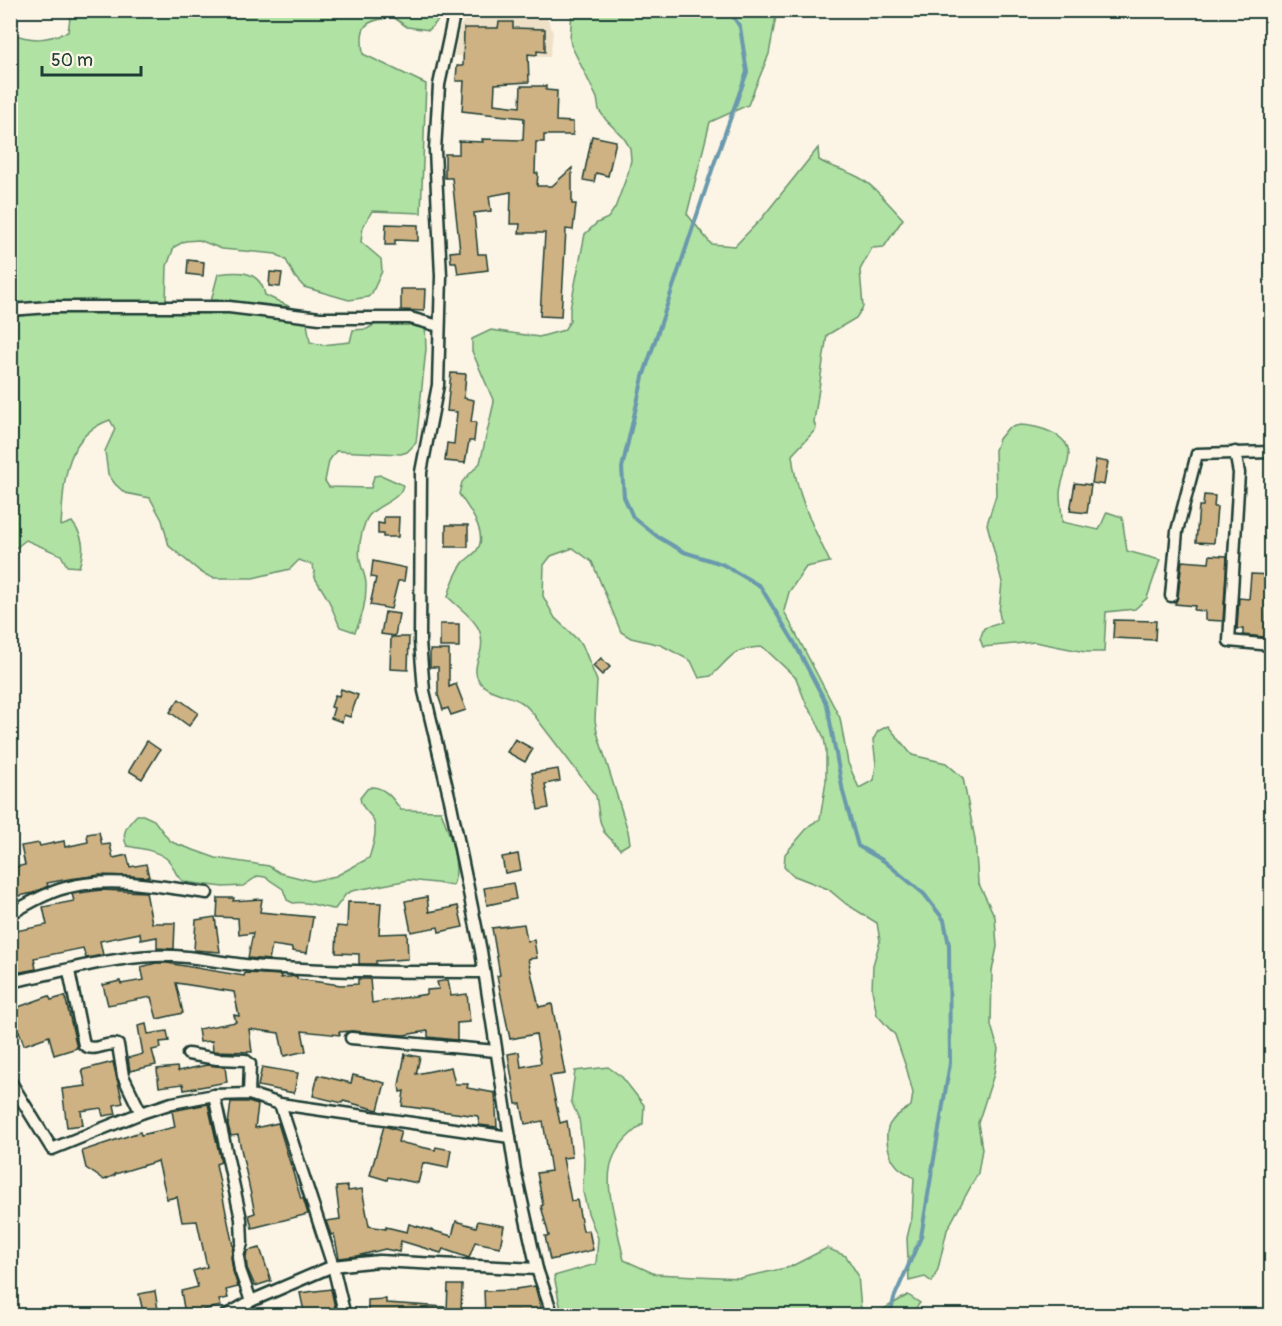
<svg xmlns="http://www.w3.org/2000/svg" width="1282" height="1326" font-family="Pangolin,sans-serif">
  <style>
    .built { fill: #eee1c8 }
    .green { fill: #b0e2a3; stroke: #68906c; stroke-width: 1.5 }
    .lines { fill: none; stroke-linecap: round; stroke-linejoin: round }
    .stream { stroke: #6b99ad; stroke-width: 4 }
    .building { fill: #ceb283; stroke: #1f3d34; stroke-width: 1.5 }
    .minor-casing { stroke: #1f3d34; stroke-width: 15 }
    .minor { stroke: #fcf5e5; stroke-width: 10 }
  </style>
  <rect width="100%" height="100%" fill="#fcf5e5"/>
  <filter id="ink" filterUnits="userSpaceOnUse"><feTurbulence type="fractalNoise" baseFrequency=".0167" numOctaves="2"/><feDisplacementMap in="SourceGraphic" scale="12" xChannelSelector="R" yChannelSelector="G"/><feConvolveMatrix kernelMatrix="1 2 1 2 8 2 1 2 1" color-interpolation-filters="sRGB"/></filter>
  <g filter="url(#ink)">
    <path class="built" d="M469 11H545L553 33 550 57 454 56 460 27Z"/>
    <g class="green">
      <path d="M71 11H447L429 30 407 27 393 17C362 21 360 26 363 54L426 84 421 213 372 211 363 227 361 242 381 259 382 271 372 293 368 297 349 300 304 287 295 277 286 260 276 254 222 249 199 240 185 241 174 247 167 266 166 302 211 301 218 274C240 271 260 270 265 295L288 306 307 323 310 342 322 345 350 342 353 330 367 329 383 320 425 323 426 349 416 443 407 452 401 454 336 451 329 461 325 481 329 487 371 488 374 476 381 475 403 485C400 503 371 504 365 523 361 533 358 549 360 560 361 569 367 577 366 587 366 602 362 618 355 632L340 627 328 599 315 578 313 565 299 560 290 569 253 578H213L202 573 169 546 162 520 150 498 125 493 115 484 108 474 105 451 115 429 110 420C63 436 64 484 61 526L72 522C84 537 85 549 79 567L67 566 61 555 26 540 13 550H11L10 33C34 42 45 40 68 32Z"/>
      <path d="M572 11H777L769 54 748 105 710 122 687 214 711 244 735 246 762 218 818 148 819 160C830 167 842 169 854 175 873 183 889 205 903 219L884 247 872 248 860 270 863 307 856 318 827 335 814 422 816 429 792 455C796 494 813 527 830 562L806 567 789 592 784 611 840 718 848 763 859 788 874 780 876 764 873 740 878 731 888 726 912 755 946 763 963 778 975 839 978 882 995 917 997 947 992 971 991 1025 998 1049 994 1074 978 1123 982 1149 978 1173 947 1230 938 1269 932 1282 925 1277 909 1281 907 1238 912 1217 914 1178C909 1174 902 1171 898 1167 888 1157 882 1132 892 1121 896 1115 905 1110 911 1106L913 1093 907 1070 895 1035 877 1015 872 990 873 965 880 941 877 923 846 904 828 889 792 875 784 867 785 854 810 825 820 819 826 781V750L824 738 814 716 807 706 796 678 763 647C731 648 732 657 711 676L699 678 691 661 661 645 631 638 621 632 592 562 573 548 551 556 544 565 543 596 555 618 582 644 597 681 595 720 597 732 628 831 630 843 620 849 604 832 600 821 596 796 531 711C528 708 525 704 521 702 508 694 483 693 477 677 474 669 477 661 480 654 488 625 466 615 448 597 451 585 456 573 463 563 467 558 474 555 477 550 489 533 468 508 459 494L462 482 480 463 494 402 472 351V339L491 330 539 337 564 330 570 321V309L585 234 597 223 608 218 615 208 628 173 631 160 630 148 624 138 606 120 599 110 597 98 571 45 570 39Z"/>
      <path d="M1020 425C1037 426 1069 433 1069 455 1068 468 1061 480 1060 493 1060 502 1062 512 1062 522L1099 530 1107 512 1122 517 1127 551 1160 560 1147 598 1135 609 1106 612 1104 652H1085L1035 642 983 647 980 639 984 628 1001 623 999 612 1002 582 987 524 996 495 995 450 999 439 1008 428Z"/>
      <path d="M372 787C385 787 394 800 401 810L441 811C448 830 462 865 453 885L409 880 352 891 346 894 335 909C321 908 307 900 293 903L287 900 283 889 265 877 258 876 243 886 223 887 185 882C175 878 175 867 168 860 159 851 139 848 127 846 120 833 128 824 137 815H143L154 820 169 840 174 843 216 858 269 866 280 873 312 881 336 876 369 858C373 845 380 826 370 815 365 809 361 806 360 798L367 789Z"/>
      <path d="M608 1067 622 1077 644 1105 643 1124C604 1152 605 1176 615 1219 618 1233 621 1247 624 1260L655 1274 740 1278 790 1267 827 1248 846 1256 858 1275 861 1310 870 1315 620 1316 561 1310 554 1276 596 1264 598 1238 588 1213 583 1192 584 1158 579 1119 571 1101 575 1071Z"/>
      <path d="M908 1295 920 1303 910 1315H873Z"/>
    </g>
    <g class="lines">
      <path class="stream" d="M729 10 740 27 747 72 714 164 643 377 622 468 624 497 633 517 658 537 684 552 722 564 760 586 794 642 827 705 843 792 858 846 884 861 924 894 944 920 949 945 950 1063 921 1237 894 1298 890 1316"/>
    </g>
    <g class="building">
      <path d="M499 22H513V28L545 29V52L537 51V55L528 54 529 82 495 84 494 104 520 107 521 86H546V90L557 91 556 121 573 122V135H544V142H536L535 173H538L537 186H552L572 168V204H576L573 230 566 229 561 317 540 316 545 233H519L520 224H510L511 192 489 196 491 211 474 213 478 254H486L488 270 458 274 456 262H451L450 252 460 251 452 178H445V154H459V141L483 142 482 139 523 140 524 118 462 111 464 81H456L457 66H463L464 28H498Z"/>
      <path d="M592 136 616 141 608 176 596 173 594 182 583 180Z"/>
      <path d="M386 224 418 225V241L395 240V245H385Z"/>
      <path d="M188 260 204 262 203 276 187 274Z"/>
      <path d="M270 272 282 273 280 287 269 286Z"/>
      <path d="M401 289H425L424 311 401 310Z"/>
      <path d="M451 373 466 374 464 398 474 400 471 422H476L474 441H469L465 463 445 461 447 443 454 444 457 412 447 411Z"/>
      <path d="M1096 460 1108 462 1104 485 1092 483Z"/>
      <path d="M1075 483 1091 485 1087 513 1070 511Z"/>
      <path d="M1204 495 1215 496 1214 507H1217L1214 543 1196 542 1199 506H1203Z"/>
      <path d="M384 517H399L398 537H383V534H378V523L384 524Z"/>
      <rect x="446" y="525" width="22" height="22"/>
      <path d="M1210 555 1227 556 1223 621 1205 620V611L1194 610 1195 606 1175 604 1178 597 1182 561 1209 563Z"/>
      <path d="M373 561 406 568 404 581H398L391 609 370 605 376 578 371 577Z"/>
      <path d="M1251 574 1272 575V602H1269L1265 637 1243 635V629H1237L1239 598 1249 599Z"/>
      <path d="M385 612 399 614 395 636 381 634Z"/>
      <path d="M1114 620 1156 621 1155 640 1113 638Z"/>
      <rect x="440" y="624" width="19" height="23"/>
      <path d="M391 637H409L408 670 390 669Z"/>
      <path d="M430 650H449V687L456 684 466 710 451 715 448 708 443 710 438 695V667H430Z"/>
      <path d="M601 658 610 667 602 675 593 666Z"/>
      <path d="M341 689 358 695 350 717 344 715 342 722 331 718 334 708 331 707 335 695 339 696Z"/>
      <path d="M179 699 198 713 189 726 170 712Z"/>
      <path d="M515 739 533 749 525 762 507 752Z"/>
      <path d="M147 741 160 750 142 779 129 771Z"/>
      <path d="M558 769 560 781 545 784 549 808 538 810 532 773Z"/>
      <path d="M99 832 102 845 110 844 113 858 127 855 130 867 146 864 149 877 100 875 69 879 47 883 48 886 33 893 14 897 10 880V868L25 865 21 846 39 843 40 846 64 841 65 847 88 842 87 834Z"/>
      <path d="M518 854 521 870 505 873 502 857Z"/>
      <path d="M513 883 516 899 487 905 484 888Z"/>
      <path d="M101 890 146 892 152 923H175L174 949 157 948V937L141 940 140 933 100 941 103 955 86 958 83 948 34 958 36 969 10 974V932L47 925 43 907 74 901 72 894Z"/>
      <path d="M427 897 429 912 458 906 463 927 439 932 438 927 411 932 405 901Z"/>
      <path d="M218 898H234L233 901 262 899 260 912 313 917 307 953 292 951V948L272 945 269 960 248 958 253 933 239 935 238 918 217 917Z"/>
      <path d="M348 902 381 903 379 934 407 933 408 959 376 961V964H359V954L336 953 337 926 347 927Z"/>
      <path d="M215 917 220 952 194 950 196 920Z"/>
      <path d="M524 924 527 941 534 940 537 958 528 959 539 1007 552 1004 565 1074 550 1076 560 1123 567 1121 569 1134 572 1157 563 1158 571 1201 577 1200 583 1231 589 1230 593 1250 550 1260 545 1236H549L541 1206 543 1205 537 1173 551 1171 543 1121 525 1124 521 1104H516L508 1054 519 1052 521 1067 541 1063 536 1034 510 1039 497 976 500 975 492 928Z"/>
      <path d="M156 963H167L244 976 245 973 281 975V978L297 976V979L341 985 358 984V979H370L372 1003 427 994V990L439 989 437 982 448 980 451 996 467 994 470 1022 457 1023V1040L428 1037V1031L404 1035 352 1031 339 1032 340 1035 302 1031 306 1051 284 1056 279 1033 249 1029 252 1052 213 1051 212 1041 200 1042 198 1029 236 1022 234 1015 239 1016 234 992 176 983 183 1013 157 1019 151 997 108 1005 103 985 120 981 121 984 144 980 141 967Z"/>
      <path d="M49 996 51 1000 65 996 77 1048 54 1055 49 1036 24 1045 19 1031 15 1032 10 1019V1010Z"/>
      <path d="M146 1024 148 1034 167 1031 169 1041 160 1042 161 1048 152 1050 156 1065 130 1071 128 1058 143 1054 138 1026Z"/>
      <path d="M405 1054 420 1057 416 1074 451 1067 455 1084H468L467 1088 495 1093 497 1127 479 1125 478 1116 402 1106 404 1091 400 1092 399 1085Z"/>
      <path d="M113 1062 123 1103 114 1105 116 1114 103 1116 101 1108 81 1111 83 1125 67 1127 62 1089 86 1086 82 1070Z"/>
      <path d="M207 1065 225 1067 227 1082 184 1090 183 1084 159 1087 157 1069 177 1067 178 1071Z"/>
      <path d="M262 1067 298 1073 294 1093 258 1086Z"/>
      <path d="M318 1075 351 1083 353 1075 385 1083 378 1110 343 1101 342 1103 313 1096Z"/>
      <path d="M231 1102H248L258 1105 255 1128 278 1123 301 1199 303 1198 308 1214 252 1228 249 1215 255 1213 238 1135 231 1136 228 1125Z"/>
      <path d="M208 1104 221 1162 216 1164 233 1246 231 1257 233 1271 238 1287 226 1290 228 1298 219 1300 221 1306 185 1314 181 1291 198 1287 193 1271 207 1267 197 1221 182 1222 177 1197 167 1199 158 1161 115 1174V1175L104 1180 86 1168 82 1151 140 1132 141 1135 175 1127 172 1111Z"/>
      <path d="M384 1126 401 1131 398 1142 435 1150 436 1147 451 1150 448 1168 423 1163 418 1183 388 1177 387 1180 370 1175Z"/>
      <path d="M348 1186V1191L362 1189 369 1226 386 1229V1227L407 1232 409 1224 452 1236 456 1221 476 1227 478 1221 504 1226 500 1247 475 1242 469 1258 443 1249 441 1253 401 1241 399 1252 385 1249 357 1256 339 1258 334 1234 331 1235 326 1221 340 1219 336 1187Z"/>
      <path d="M260 1248 271 1281 255 1286 247 1268 246 1257 247 1251Z"/>
      <path d="M448 1285H462L461 1311 447 1310Z"/>
      <path d="M535 1286 542 1312 520 1315 519 1311H498L499 1314 485 1315 484 1291 516 1290V1289Z"/>
      <path d="M331 1289 335 1308 321 1311 322 1316H305L300 1293Z"/>
      <path d="M155 1291 159 1316H144L139 1294Z"/>
      <path d="M386 1299V1303L445 1307 444 1316H368V1300Z"/>
    </g>
    <g class="lines">
      <defs>
        <g id="minor">
          <path d="M10 310 49 307H229L320 318H410L439 326"/>
          <path d="M1235 452 1239 473 1229 641 1272 645"/>
          <path d="M1171 596 1177 531 1197 454 1272 452"/>
          <path d="M10 914C28 904 46 893 65 888 111 875 161 887 207 893"/>
          <path d="M69 971 84 1045C95 1053 106 1041 118 1045L123 1076 141 1113"/>
          <path d="M10 982C56 973 108 958 153 956 191 954 229 965 266 967 339 972 411 972 484 972"/>
          <path d="M351 1038 496 1051"/>
          <path d="M188 1054 217 1059 245 1060 250 1064 249 1094"/>
          <path d="M10 1081 52 1149 141 1113 172 1103 214 1095 249 1094 280 1104 510 1137"/>
          <path d="M214 1095 241 1219 242 1243 238 1256 240 1270 251 1301"/>
          <path d="M280 1104 333 1266 345 1316"/>
          <path d="M537 1269 553 1316"/>
          <path d="M225 1316 251 1301 333 1266 379 1261 537 1269 515 1170 481 951 450 800 424 691 420 642 421 472 438 385 441 276 435 150 439 85 455 10"/>
        </g>
      </defs>
      <use href="#minor" class="minor-casing"/>
      <use href="#minor" class="minor"/>
    </g>
  </g>
  <rect width="1282" height="1326" fill="none" stroke="#fcf5e5" stroke-width="36"/>
  <rect x="18" y="18" width="1246" height="1290" fill="none" stroke="#1f3d34" stroke-width="2" filter="url(#ink)"/>
  <path d="M42 66v9h99v-9" fill="none" stroke="#1f3d34" stroke-width="3"/>
  <text x="51" y="66" font-size="18" fill="#1f3d34" stroke="#fcf5e5" stroke-width="4.5" paint-order="stroke">50 m</text>
</svg>
